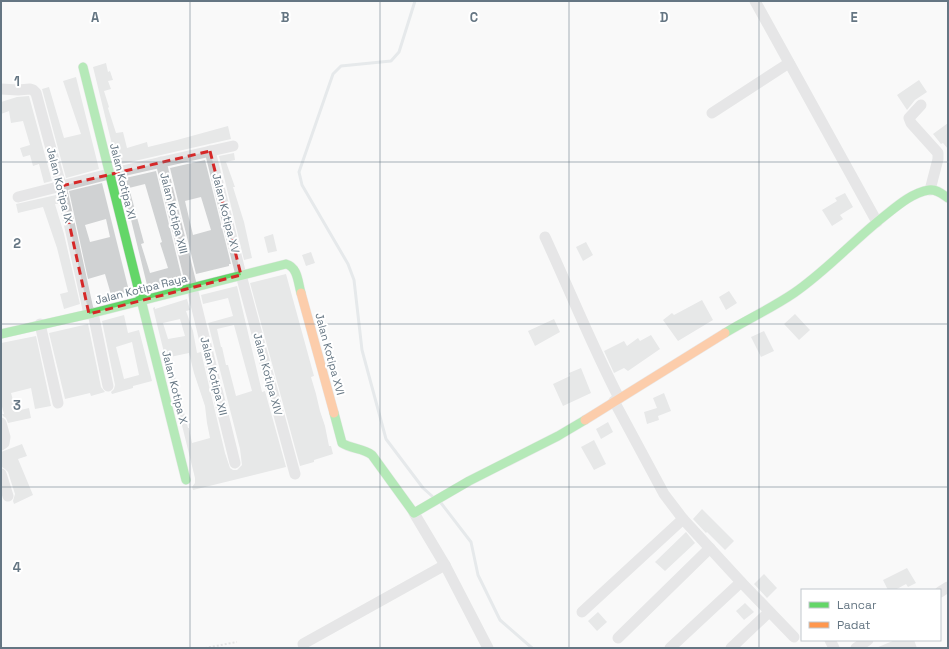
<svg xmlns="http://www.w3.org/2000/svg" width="949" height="649" font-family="'Space Grotesk',sans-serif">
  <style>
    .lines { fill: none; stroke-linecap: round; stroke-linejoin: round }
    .stream { stroke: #ced6d9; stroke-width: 3 }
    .building { fill: #d0d2d3; fill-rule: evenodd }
    .fast-casing { stroke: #d5d6d7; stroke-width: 10 }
    .slow-casing { stroke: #d5d6d7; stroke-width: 10 }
    .path { stroke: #cbcccd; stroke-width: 2; stroke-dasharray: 2 2; stroke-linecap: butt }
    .street { stroke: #cecfd0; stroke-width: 11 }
    .fast { stroke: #63d668; stroke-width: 9 }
    .slow { stroke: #ff974d; stroke-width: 9 }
    .marked { fill: none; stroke: #d62828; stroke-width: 3; stroke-dasharray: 8 5; stroke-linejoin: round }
    .grid { fill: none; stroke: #657683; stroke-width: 1; stroke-opacity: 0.55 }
    .labels { text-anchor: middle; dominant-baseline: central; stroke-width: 4; stroke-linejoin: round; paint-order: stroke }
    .street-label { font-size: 11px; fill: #657683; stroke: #fff }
    .grid-label { font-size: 13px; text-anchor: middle; font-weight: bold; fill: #657683; stroke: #fff; stroke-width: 4; stroke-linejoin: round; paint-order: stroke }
  </style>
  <rect width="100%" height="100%" fill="#f9f9f9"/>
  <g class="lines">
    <g class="stream">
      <path d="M415 1 399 52 391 61 341 66 333 74 299 172 302 185 348 264 354 280 362 350 386 439 423 488 432 496"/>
      <path d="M441 503 471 542 478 575 500 620 532 648"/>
    </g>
  </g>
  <g class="building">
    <path d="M106 63 108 72 110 71 113 80 108 81 111 89 104 91 109 107 108 108 116 133 123 132 127 148 147 142 148 147 177 140 228 126 231 139 117 165 93 67Z"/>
    <path d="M76 77 99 169 66 178 42 89 49 87 64 138 81 134 63 81Z"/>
    <path d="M919 80 927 92 915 100 907 110 897 95Z"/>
    <path d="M29 96 52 181 44 183 39 164 33 166 30 155 23 157 20 148 30 145 23 121 11 123 9 111 1 114V102L17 97Z"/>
    <path d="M948 123V149L943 143 941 144 933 134Z"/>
    <path d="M234 153 235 160 226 162 235 187H233L244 222 252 258 244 260 219 156Z"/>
    <path d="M205 160 231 264H229V266L196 274 170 168ZM201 197 211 230 193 235 185 201Z"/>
    <path d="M156 171 182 278 148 289 121 179ZM145 184 162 242 160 243 168 268 150 273 141 244 144 243 129 188Z"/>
    <path d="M102 183 129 291 112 298 105 274 88 279 69 191ZM106 219 110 237 90 242 85 225Z"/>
    <path d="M845 193 853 207 840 215 843 219 832 226 822 210 837 201 835 198Z"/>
    <path d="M56 195 58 204H55L64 234 80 304 64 309 60 294 68 292 57 248 43 207 18 213 16 204Z"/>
    <path d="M273 234 277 251 268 253 264 237Z"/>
    <path d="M586 242 593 255 583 261 576 247Z"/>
    <path d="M311 252 315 263 306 266 302 255Z"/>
    <path d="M286 274 314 376 311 377 316 394 320 411 325 426 329 446H331L333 454 314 460V462L300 466 250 283Z"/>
    <path d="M237 286 262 392 265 391 286 467 193 490 192 487 195 483V478L153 308 155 307V309L187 299 190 310 186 311 193 331 197 353 201 352 225 453 230 468 233 470H237L242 465 240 449 208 323 233 316 228 298 203 304 201 295ZM180 319 185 336 168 339 163 323ZM234 325 252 391 236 396 228 365H226L222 347H221L217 329ZM189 353 194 373 205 406 207 423 210 438 192 443 189 428H188L170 357Z"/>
    <path d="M729 291 737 303 726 310 719 297Z"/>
    <path d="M702 300 713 320 678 341 663 320 672 313 674 315Z"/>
    <path d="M795 314 810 330 799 340 784 324Z"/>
    <path d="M124 315 128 333 139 330 152 381 133 386V388L112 394 111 392 114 389 115 385 102 321ZM132 342 139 375 124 379 116 347Z"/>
    <path d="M554 319 560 332 535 346 528 331Z"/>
    <path d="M88 324 101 387 105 392 91 396 90 393 65 399 49 333Z"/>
    <path d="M764 331 774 351 761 357 751 337Z"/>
    <path d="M651 335 660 349 628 371 624 368 614 373 604 351 624 341 627 346 638 338 640 341Z"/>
    <path d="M36 336 51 406 35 409 31 388 11 393 16 411 29 408 31 418 8 423 6 418 3 416 2 414H4L1 403V343Z"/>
    <path d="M581 368 591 393 563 406 553 384 570 376 569 373Z"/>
    <path d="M664 393 671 411 658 416 659 420 647 424 644 412 657 408 653 398Z"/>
    <path d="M608 422 613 432 601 439 596 429Z"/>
    <path d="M594 440 606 464 594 470 581 447Z"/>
    <path d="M22 444 27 456 18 459 33 495 14 504 13 501 15 494 8 472 5 469 2 467 1 464V452Z"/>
    <path d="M702 509 734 541 725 550 707 532 706 533 693 519Z"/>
    <path d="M686 532 695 543 665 571 655 562Z"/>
    <path d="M907 568 916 583 908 587 906 584 895 590H888L883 580Z"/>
    <path d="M764 574 777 588 767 598 754 584Z"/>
    <path d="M745 603 754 612 744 620 736 611Z"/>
    <path d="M598 612 607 622 597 631 588 621Z"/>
    <path d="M895 640H914L917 648H876Z"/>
  </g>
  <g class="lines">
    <defs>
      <g id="fast">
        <path d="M83 67 186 480"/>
        <path d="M725 333C748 319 772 308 794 293 826 271 852 242 882 218 896 207 911 193 929 190 937 189 942 194 948 198"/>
        <path d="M1 334 93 313 286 264C298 267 298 283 301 293"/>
        <path d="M334 413 342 443C351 449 363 448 372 455L414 513 469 481 558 436 585 420"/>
      </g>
      <g id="slow">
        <path d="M301 293 334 413"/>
        <path d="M585 420 725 333"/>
      </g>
    </defs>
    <use href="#fast" class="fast-casing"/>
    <use href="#slow" class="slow-casing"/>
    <path class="path" d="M205 648 237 642"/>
    <g class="street">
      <path d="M755 1 877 222"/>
      <path d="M1 89 18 90 30 89 33 90 36 93 61 186 89 314"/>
      <path d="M921 105 909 118 911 123 938 153V159L930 190"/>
      <path d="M712 113 789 63"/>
      <path d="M210 151 241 275 295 474"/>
      <path d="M161 162 235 463"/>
      <path d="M18 197 109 174 233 146"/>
      <path d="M545 237C570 291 592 346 619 398"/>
      <path d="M93 313 108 386"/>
      <path d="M40 324 58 403"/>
      <path d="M614 401 664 494 683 519 741 582 794 637"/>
      <path d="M1 423 5 437 4 443 1 445"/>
      <path d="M1 474 8 496"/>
      <path d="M414 513 445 565 488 648"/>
      <path d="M940 592 948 587"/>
      <path d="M582 612 683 519"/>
      <path d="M618 638 710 548"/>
      <path d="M830 640 834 648"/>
      <path d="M303 644 445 565"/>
      <path d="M670 648 741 582"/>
      <path d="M731 648 769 612"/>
      <path d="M856 648 868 640"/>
    </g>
    <use href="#fast" class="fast"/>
    <use href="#slow" class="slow"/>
  </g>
  <path d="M0 0H949V649H0ZM210 151 241 275 89 314 61 186Z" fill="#f9f9f9" fill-opacity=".55" fill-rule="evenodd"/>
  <path class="marked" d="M210 151 241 275 89 314 61 186Z"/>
  <path class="grid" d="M190 1V648M380 1V648M569 1V648M759 1V648M1 162H948M1 324H948M1 487H948"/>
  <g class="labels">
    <g class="street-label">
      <text transform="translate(123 181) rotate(76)">Jalan Kotipa XI</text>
      <text transform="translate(60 185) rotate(76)">Jalan Kotipa IX</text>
      <text transform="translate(174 213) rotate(76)">Jalan Kotipa XIII</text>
      <text transform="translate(226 213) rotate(76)">Jalan Kotipa XV</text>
      <text transform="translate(141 289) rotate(-14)">Jalan Kotipa Raya</text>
      <text transform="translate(330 354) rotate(75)">Jalan Kotipa XVI</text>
      <text transform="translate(268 374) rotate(75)">Jalan Kotipa XIV</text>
      <text transform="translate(214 376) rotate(76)">Jalan Kotipa XII</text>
      <text transform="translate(175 387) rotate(76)">Jalan Kotipa X</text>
    </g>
  </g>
  <g class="grid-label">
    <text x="95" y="22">A</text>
    <text x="285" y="22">B</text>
    <text x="474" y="22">C</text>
    <text x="664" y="22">D</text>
    <text x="854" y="22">E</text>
    <text x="17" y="86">1</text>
    <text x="17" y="248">2</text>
    <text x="17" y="410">3</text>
    <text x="17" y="572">4</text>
  </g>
  <rect width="949" height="649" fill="none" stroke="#657683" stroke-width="4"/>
  <rect x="801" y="589" width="140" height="52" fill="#ffffff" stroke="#c1c8cd"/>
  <rect x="809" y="602" width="20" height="6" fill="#63d668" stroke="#c1c8cd"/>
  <text x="837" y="609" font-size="12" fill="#657683">Lancar</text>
  <rect x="809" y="622" width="20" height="6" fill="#ff974d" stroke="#c1c8cd"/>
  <text x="837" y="629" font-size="12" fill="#657683">Padat</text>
</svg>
